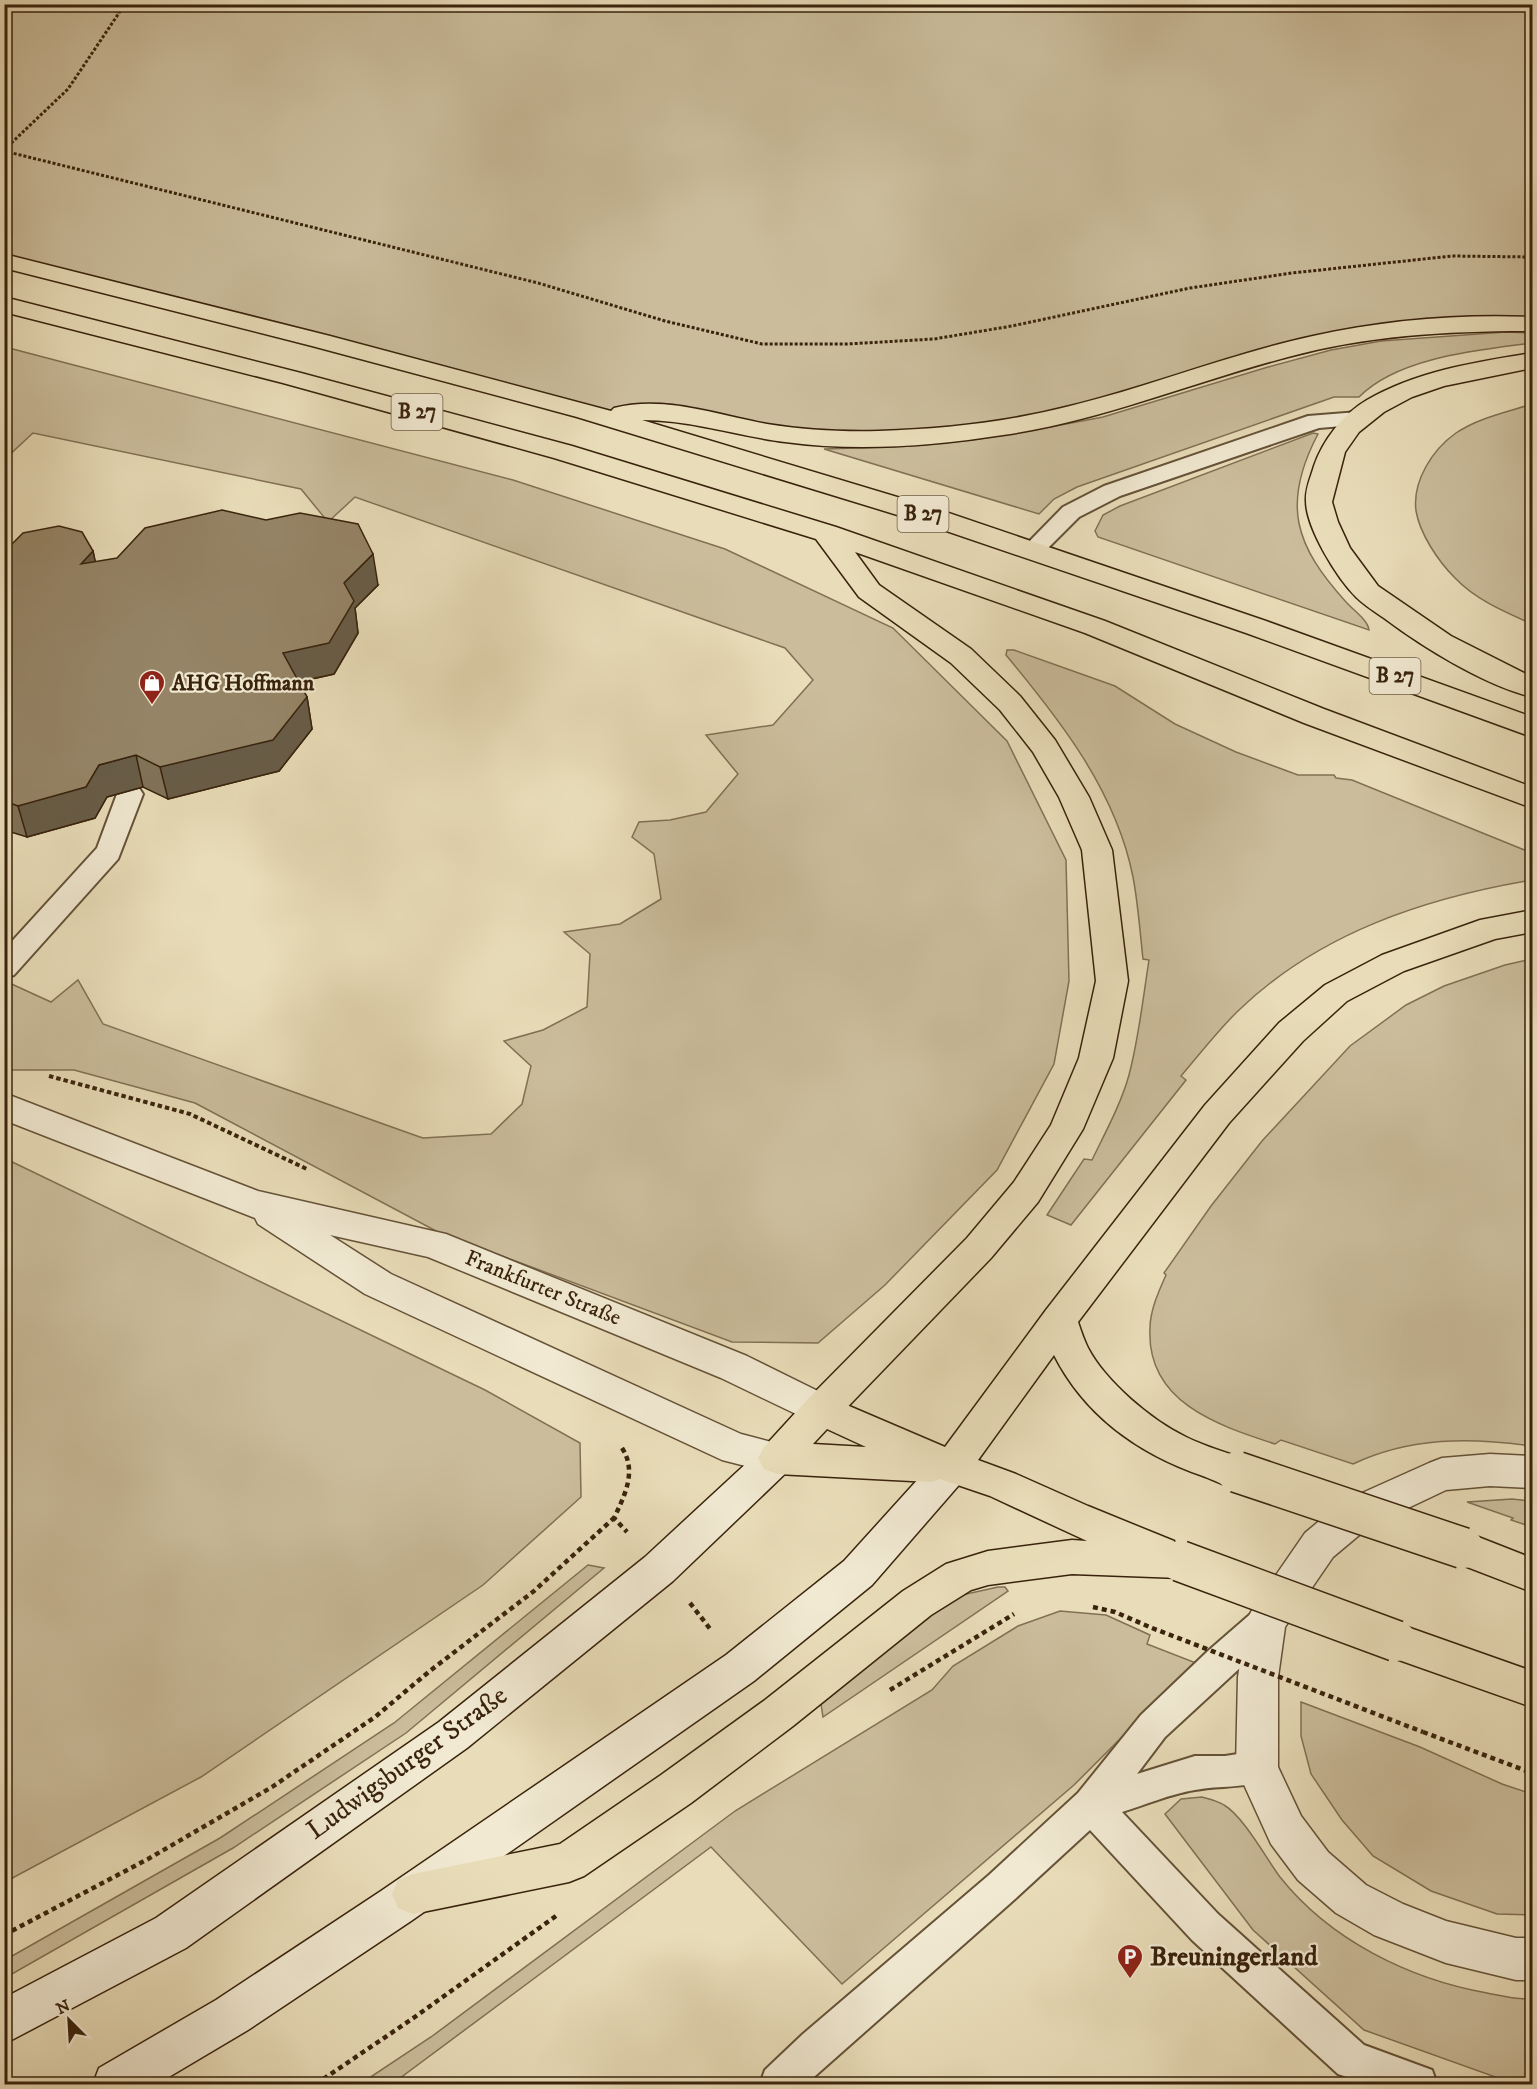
<svg xmlns="http://www.w3.org/2000/svg" width="1537" height="2089" font-family="'IM FELL DW Pica',serif">
  <style>
    .green { fill: #cbbd9c; stroke: #827054; stroke-width: 1.5 }
    .lines { fill: none; stroke-linecap: round; stroke-linejoin: round }
    .service-casing { stroke: #655237; stroke-width: 4 }
    .minor-casing { stroke: #655237; stroke-width: 3 }
    .secondary-casing { stroke: #39230c; stroke-width: 3 }
    .primary-casing { stroke: #39230c; stroke-width: 3 }
    .trunk-casing { stroke: #39230c; stroke-width: 3 }
    .path-far2 { stroke: #39230c; stroke-width: 3; stroke-dasharray: 3 2; stroke-linecap: butt }
    .path-far1 { stroke: #39230c; stroke-width: 4; stroke-dasharray: 4.5 3; stroke-linecap: butt }
    .path { stroke: #39230c; stroke-width: 4.5; stroke-dasharray: 5 4; stroke-linecap: butt }
    .service { fill: #f1e9d2; fill-rule: evenodd }
    .minor { fill: #f1e9d2; fill-rule: evenodd }
    .secondary { fill: #f1e9d2; fill-rule: evenodd }
    .primary { fill: #e9ddb9; fill-rule: evenodd }
    .trunk { fill: #e9ddb9; fill-rule: evenodd }
    .primary-bridge-casing { stroke: #39230c; stroke-width: 43; stroke-linecap: butt }
    .path-bridge { stroke: #39230c; stroke-width: 4.5; stroke-dasharray: 5 4; stroke-linecap: butt }
    .primary-bridge { stroke: #e9ddb9; stroke-width: 40 }
    .wall { fill: #807258; stroke: #39230c; stroke-width: 1.5 }
    .shaded-wall { fill: #685c47; stroke: #39230c; stroke-width: 1.5 }
    .building { fill: #958466; stroke: #39230c; stroke-width: 1.5 }
    .labels { text-anchor: middle; dominant-baseline: central; stroke-width: 4.5; stroke-linejoin: round; paint-order: stroke }
    .shield { fill: #f1e9d2; stroke: #705e47; stroke-width: 1.5 }
    .shield-label { font-size: 21px; font-weight: bold; fill: #39230c }
    .poi-label { font-size: 22px; font-weight: bold; fill: #39230c; stroke: #f1e9d2; text-anchor: start }
    .street-label { font-size: 22px; fill: #39230c; stroke: #f1e9d2 }
    .near-street-label { font-size: 27px; fill: #39230c; stroke: #f1e9d2 }
    .near-poi-label { font-size: 27px; font-weight: bold; fill: #39230c; stroke: #f1e9d2; text-anchor: start }
  </style>
  <rect width="100%" height="100%" fill="#e9ddb9"/>
  <filter id="stains"><feTurbulence type="fractalNoise" baseFrequency=".00333" numOctaves="4"/><feColorMatrix values="0 0 0 0 .2 0 0 0 0 .09 0 0 0 0 .02 0 0 0 .5 -.17"/></filter>
  <radialGradient id="worn" r=".72"><stop offset=".6" stop-color="#630" stop-opacity="0"/><stop offset="1" stop-color="#630" stop-opacity=".3"/></radialGradient>
  <g class="green">
    <path d="M125 4 1532 5V324L1496 323 1376 331 1096 408 905 438 586 412 5 263V5H97L119 13Z"/>
    <path d="M1506 332 1532 333V343C1479 350 1398 357 1359 397H1334L1077 487 1054 499 1039 514 824 449 913 446 972 440 1029 431 1103 417 1268 367 1331 350 1381 341Z"/>
    <path d="M5 347 513 480 725 549 893 628 1007 741 1066 860 1069 981 1054 1064 997 1170 885 1285 818 1343 732 1342 438 1232 195 1103 74 1070H5V981L51 1002 78 980 103 1024 417 1136 423 1138 491 1134 522 1104 531 1066 504 1041 543 1030 587 1007 590 954 564 932 620 924 661 899 654 854 632 837 639 822 670 820 706 812 738 774 706 735 773 725 813 680 785 648 355 497 328 522 301 489 33 433 5 459Z"/>
    <path d="M1532 404V624C1505 612 1476 600 1455 578 1438 561 1420 534 1416 511 1412 481 1433 449 1456 433 1478 418 1507 412 1532 404Z"/>
    <path d="M1313 433 1318 434C1281 504 1295 546 1346 602 1353 610 1368 620 1369 630L1098 537 1095 531 1103 515 1120 506Z"/>
    <path d="M1007 650H1014L1115 686 1175 724 1236 752 1298 775H1334L1336 778 1352 780 1532 853V880C1425 898 1319 933 1239 1010 1218 1030 1200 1054 1181 1076L1186 1080 1071 1225 1047 1215 1084 1159 1092 1160C1105 1133 1121 1104 1129 1075 1139 1037 1143 998 1149 960L1143 959C1140 932 1138 903 1133 877 1116 791 1060 720 1006 655Z"/>
    <path d="M1532 959V1446C1470 1437 1410 1437 1353 1464L1281 1440 1275 1444C1217 1425 1146 1402 1150 1328 1150 1310 1159 1291 1166 1275L1164 1273 1211 1206 1262 1141 1350 1046 1406 1005 1444 986 1505 965Z"/>
    <path d="M4 1158 485 1390 580 1443 581 1497 483 1585 201 1777 5 1882Z"/>
    <path d="M1512 1499 1532 1501V1527L1511 1520 1513 1518 1467 1502Z"/>
    <path d="M588 1565 604 1568 406 1733 233 1848 5 1978V1960L220 1838 394 1723Z"/>
    <path d="M998 1587H1005L1008 1591 823 1717 821 1704 937 1609 962 1595Z"/>
    <path d="M1060 1611 1106 1615 1150 1635 1147 1644 1196 1663 1074 1785 842 1984 711 1847 392 2084H360L431 2037 735 1811 932 1690 953 1666 1018 1626Z"/>
    <path d="M1301 1702 1420 1747 1502 1784 1532 1794V1915L1497 1914 1431 1891 1373 1856 1342 1820 1311 1774 1301 1736Z"/>
    <path d="M1202 1797C1209 1799 1218 1801 1224 1805 1243 1816 1266 1858 1280 1877 1330 1940 1409 1979 1487 1993 1502 1996 1517 2000 1532 1999V2073L1512 2083 1364 2030 1253 1930 1165 1814 1181 1799Z"/>
  </g>
  <g class="lines">
    <defs>
      <g id="service">
        <path d="M1358 412 1366 414 1369 419 1366 424 1319 428 1120 496 1079 517 1040 556 1032 558 1024 556 1020 551 1063 507 1104 486 1308 416Z"/>
        <path d="M130 785 139 788 143 794 118 859 14 975 4 978V950L97 848 117 794 121 788Z"/>
        <path d="M1266 1607 1278 1611 1283 1622 1278 1633 1165 1737 1137 1774 1195 1756H1225L1257 1751 1270 1755 1275 1767 1270 1779C1242 1789 1221 1785 1195 1790 1170 1794 1145 1805 1122 1812L1218 1914 1364 2045 1432 2070 1437 2084H1367L1338 2074 1192 1940 1090 1830 1015 1899 806 2084H760L765 2070 803 2034 989 1875 1078 1793 1141 1715 1208 1651 1254 1611Z"/>
      </g>
      <g id="minor">
        <path d="M4 1093 258 1191 446 1234 747 1356 834 1399 840 1410 834 1421 821 1426 721 1378 428 1257 330 1235 391 1274 741 1434 790 1447 796 1458 790 1469 777 1474 722 1460 365 1294 258 1224 255 1218 4 1120Z"/>
        <path d="M1490 1454 1532 1456V1488L1490 1486 1446 1490 1370 1526 1333 1557 1285 1627 1278 1677V1767L1301 1816 1328 1852 1366 1885 1403 1904 1446 1921 1516 1938H1532V1980H1516L1446 1963 1374 1935 1336 1913 1298 1880 1271 1844 1236 1767 1238 1677 1246 1622 1252 1610 1305 1533 1342 1502 1429 1463 1442 1458Z"/>
      </g>
      <g id="secondary">
        <path d="M777 1442 790 1447 796 1458 790 1469 673 1581 467 1748 186 1948 4 2044V1998L156 1918 439 1722 645 1557 764 1447Z"/>
        <path d="M952 1451 965 1456 971 1467 965 1478 872 1585 754 1681 411 1921 248 2030 157 2084H93L99 2068 216 2000 381 1891 726 1655 844 1561 939 1456Z"/>
      </g>
      <g id="primary">
        <path d="M1532 910V932L1495 939 1404 971 1347 1001 1303 1041 1229 1123 1078 1322C1081 1331 1084 1340 1088 1348 1106 1382 1151 1420 1186 1437 1206 1447 1229 1453 1250 1461L1256 1472 1250 1483C1247 1485 1241 1488 1237 1488 1228 1488 1212 1479 1203 1476 1139 1454 1085 1416 1054 1355L978 1460 1016 1474 1088 1506 1174 1541 1175 1544 1194 1549 1199 1561 1194 1573 1180 1578 1072 1574 988 1585 971 1590 931 1615 793 1726 691 1803 584 1876 569 1882 413 1914 398 1908 392 1894 398 1880 413 1874 560 1844 661 1775 765 1700 903 1591 946 1564 988 1551 1072 1540 1087 1541 990 1496 940 1479 931 1482 777 1474 764 1469 758 1458 764 1447 808 1399 821 1394 945 1447 1046 1310 1205 1105 1279 1023 1325 985 1382 955 1480 920ZM827 1429 866 1447 813 1444Z"/>
        <path d="M1463 1531 1532 1558V1592L1449 1560 1444 1548 1449 1536Z"/>
        <path d="M1396 1623 1532 1671V1707L1382 1654 1376 1641 1382 1628Z"/>
      </g>
      <g id="trunk">
        <path d="M4 254 330 336 611 411 614 408C664 395 718 415 767 424 804 430 842 432 879 431 943 429 1008 422 1070 406 1152 386 1230 354 1313 336 1385 320 1459 314 1532 317V331C1450 331 1368 335 1288 357 1193 382 1101 421 1003 435 931 446 858 452 785 442 737 436 691 420 642 420L937 509 1266 621 1532 717V737L1246 633 917 521 577 417 312 346 4 268Z"/>
        <path d="M4 297 301 373 572 446 836 527 1105 621 1324 709 1532 787V808L1304 723 1085 633 855 552 879 585 971 649 1020 696 1055 740 1089 797 1112 850 1128 981 1113 1058 1083 1129 1038 1202 991 1258 834 1421 821 1426 808 1421 802 1410 808 1399 967 1238 1014 1182 1051 1125 1079 1058 1096 981 1082 850 1059 797 1033 752 1000 710 951 663 859 597 816 539 554 458 283 383 4 312Z"/>
        <path d="M1532 353V368L1444 386 1412 397 1384 412 1359 432 1345 452 1332 502 1338 522 1350 548 1378 586 1451 636 1532 677V697C1484 685 1424 648 1384 618 1375 612 1364 605 1356 597 1337 578 1306 528 1306 501 1305 489 1311 477 1314 466 1323 440 1343 414 1367 400 1417 371 1476 362 1532 353Z"/>
      </g>
    </defs>
    <use href="#service" class="service-casing"/>
    <use href="#minor" class="minor-casing"/>
    <use href="#secondary" class="secondary-casing"/>
    <use href="#primary" class="primary-casing"/>
    <use href="#trunk" class="trunk-casing"/>
    <g class="path-far2">
      <path d="M4 150 68 89 125 4"/>
      <path d="M4 151 538 283 665 321 762 344H847L934 339 1012 326 1190 288 1292 273 1452 256 1532 257"/>
      <path d="M1527 255 1532 248"/>
    </g>
    <path class="path-far1" d="M49 1076 190 1114 309 1170"/>
    <g class="path">
      <path d="M622 1448C637 1471 625 1495 614 1518L627 1532"/>
      <path d="M690 1603 711 1630"/>
      <path d="M1093 1607 1115 1612 1152 1628"/>
      <path d="M890 1690 1014 1614"/>
      <path d="M1423 1732 1532 1773"/>
      <path d="M4 1935 148 1859 272 1787 375 1717 431 1670 534 1591 614 1518"/>
      <path d="M316 2084 412 2019 556 1916"/>
    </g>
    <use href="#service" class="service"/>
    <use href="#minor" class="minor"/>
    <use href="#secondary" class="secondary"/>
    <use href="#primary" class="primary"/>
    <use href="#trunk" class="trunk"/>
    <defs>
      <g id="primary-bridge">
        <path d="M1237 1472 1463 1548"/>
        <path d="M1180 1561 1396 1641"/>
      </g>
    </defs>
    <use href="#primary-bridge" class="primary-bridge-casing"/>
    <path class="path-bridge" d="M1152 1628 1423 1732"/>
    <use href="#primary-bridge" class="primary-bridge"/>
  </g>
  <path class="wall" d="M93 551 95 562 378 585 355 608 358 633 334 674 299 682 307 697 312 729 279 771 168 799 143 787 107 797 95 818 27 837 4 830V552Z"/>
  <g class="shaded-wall">
    <path d="M93 551 100 583 81 564Z"/>
    <path d="M373 554 378 585 355 608 358 633 334 674 288 684 283 653 344 583Z"/>
    <path d="M307 697 312 729 279 771 168 799 160 767Z"/>
    <path d="M136 755 143 787 107 797 95 818 27 837 18 806 99 765Z"/>
  </g>
  <path class="building" d="M222 510 266 520 300 513 358 524 373 554 344 583 354 601 329 643 283 653 307 697 273 740 160 767 136 755 99 765 86 787 18 806 4 801V552L23 533 59 526 82 532 93 551 81 564 117 558 145 528Z"/>
  <defs>
    <symbol id="shop-pin" viewBox="-11 -11 22 30"><path d="M0 17L-7.5 6A9.5 9.5 0 1 1 7.5 6Z" fill="#8f2418" stroke="#f1e9d2"/><path d="M-5-2.5h2.3a2.7 3.5 0 0 1 5.4 0H5L5.5 6h-11ZM-1.5-2.5h3a1.5 2.3 0 0 0-3 0Z" fill="#fff"/></symbol>
    <symbol id="parking-pin" viewBox="-11 -11 22 30"><path d="M0 17L-7.5 6A9.5 9.5 0 1 1 7.5 6Z" fill="#8f2418" stroke="#f1e9d2"/><path d="M-3.5-5.5H1a3.5 3.5 0 0 1 0 7H-1V5.5H-3.5ZM-1-3.4V-.6H.8a1.4 1.4 0 0 0 0-2.8Z" fill="#fff"/></symbol>
  </defs>
  <g fill-rule="evenodd">
    <use href="#shop-pin" x="137" y="668" width="30" height="40"/>
    <use href="#parking-pin" x="1115" y="1942" width="30" height="40"/>
  </g>
  <g class="labels">
    <g class="shield">
      <rect x="391.5" y="394" width="51" height="36" rx="4.5"/>
      <rect x="897.5" y="496" width="51" height="36" rx="4.5"/>
      <rect x="1369.5" y="658" width="51" height="36" rx="4.5"/>
    </g>
    <g class="shield-label">
      <text x="417" y="412">B 27</text>
      <text x="923" y="514">B 27</text>
      <text x="1395" y="676">B 27</text>
    </g>
    <g class="poi-label">
      <text x="172" y="683">AHG Hoffmann</text>
    </g>
    <g class="street-label">
      <text transform="translate(543 1288) rotate(22)">Frankfurter Straße</text>
    </g>
    <g class="near-street-label">
      <text transform="translate(407 1763) rotate(-36)">Ludwigsburger Straße</text>
    </g>
    <g class="near-poi-label">
      <text x="1150" y="1957">Breuningerland</text>
    </g>
  </g>
  <rect width="1537" height="2089" fill="none" stroke="#e9ddb9" stroke-width="24"/>
  <rect x="6" y="6" width="1525" height="2077" fill="none" stroke="#39230c" stroke-width="3"/>
  <rect x="12" y="12" width="1513" height="2065" fill="none" stroke="#39230c" stroke-width="1.5"/>
  <g transform="translate(69 2020) rotate(336)" stroke="#f1e9d2" stroke-width="4.5" paint-order="stroke">
  <path d="M0-4.5L10 22L0 15L-10 22Z" fill="#39230c"/>
  <text y="-9" font-size="16" font-weight="bold" text-anchor="middle" fill="#39230c">N</text>
  </g>
  <rect width="100%" height="100%" filter="url(#stains)"/>
  <rect width="100%" height="100%" fill="url(#worn)"/>
</svg>
